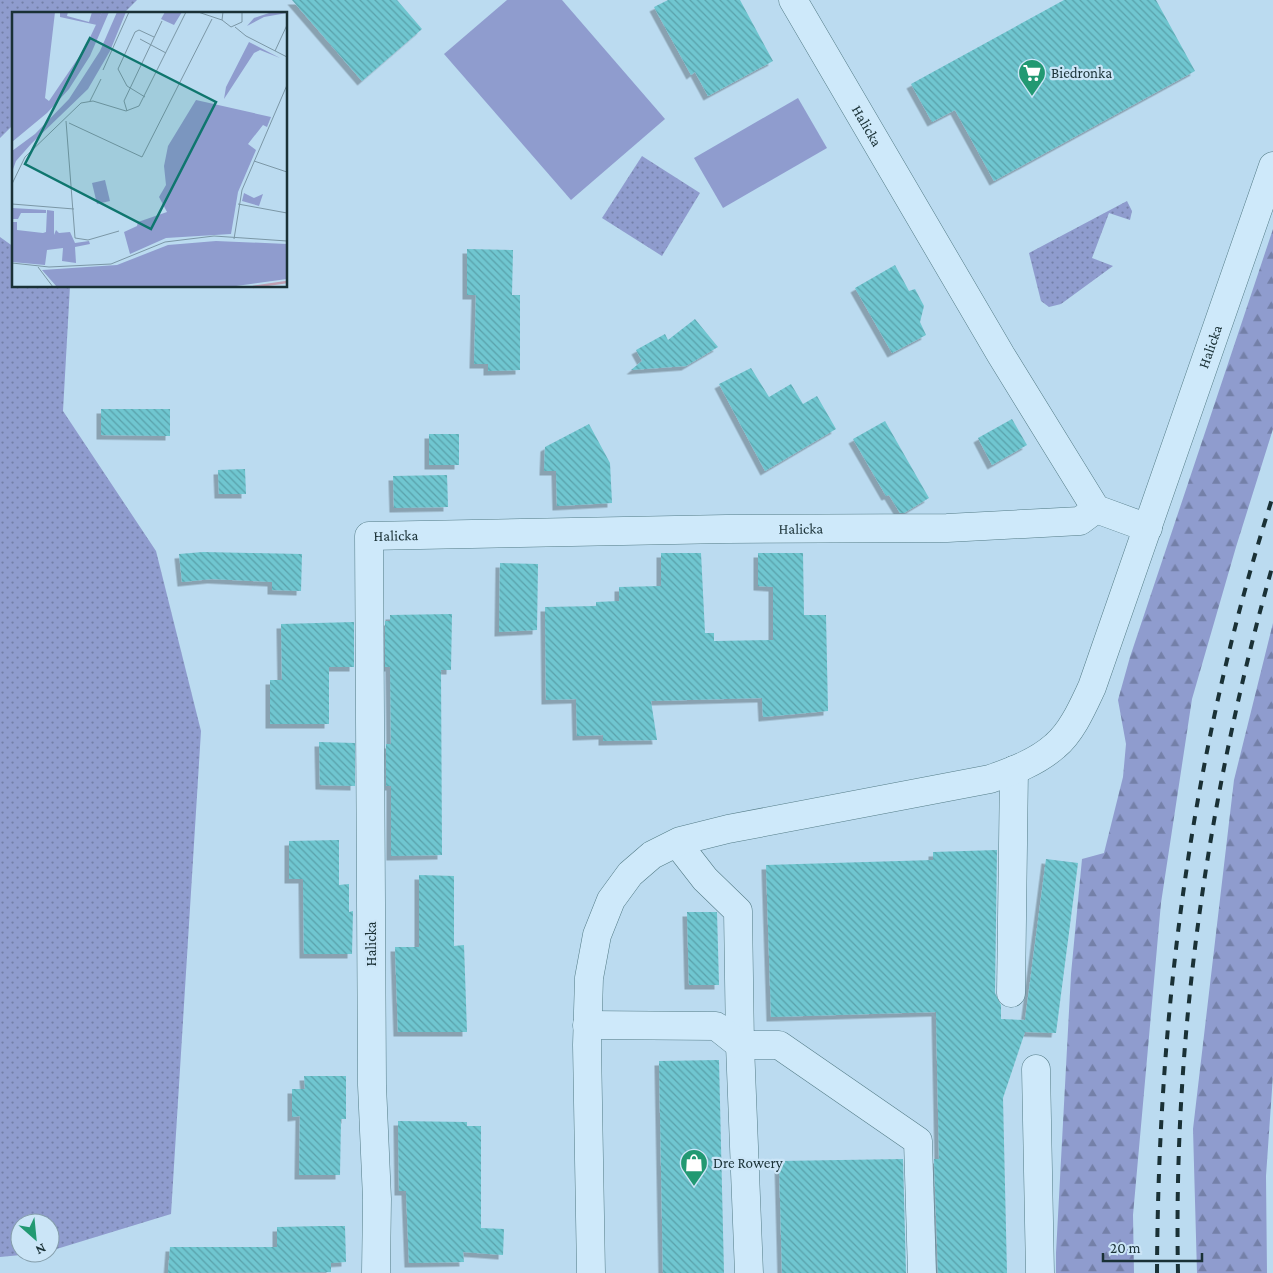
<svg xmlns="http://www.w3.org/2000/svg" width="1273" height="1273" font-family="'Crimson Pro',serif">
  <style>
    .grass { fill: url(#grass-dots) }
    .forest { fill: url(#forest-firs) }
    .pitch { fill: #8f9cce }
    .building { fill: url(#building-back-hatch); filter: url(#shadow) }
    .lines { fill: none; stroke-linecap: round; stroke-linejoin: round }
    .minor-casing { stroke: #547c87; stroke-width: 29 }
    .minor { stroke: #cee9fa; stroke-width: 28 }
    .rail { stroke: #1a3136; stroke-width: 4; stroke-dasharray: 9 9; stroke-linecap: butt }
    .labels { text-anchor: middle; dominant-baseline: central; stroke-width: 4.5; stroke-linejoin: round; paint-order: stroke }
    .poi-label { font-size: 15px; fill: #1a3136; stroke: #cbe5f7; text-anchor: start }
    .street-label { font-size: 15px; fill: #1a3136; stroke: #cbe5f7 }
    .inset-river { fill: none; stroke: #c0a0b3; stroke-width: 2.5 }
    .inset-road { fill: none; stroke: #7b97a6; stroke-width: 1 }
    .view { fill: #0f766e; fill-opacity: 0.15; stroke: #0f766e; stroke-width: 2.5 }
    .inset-edge { fill: none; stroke: #1a3136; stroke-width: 2.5 }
  </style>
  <defs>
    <pattern id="grass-dots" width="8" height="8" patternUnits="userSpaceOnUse" patternTransform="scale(1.25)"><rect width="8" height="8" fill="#8f9cce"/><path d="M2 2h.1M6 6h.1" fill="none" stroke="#7480a8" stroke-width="1.8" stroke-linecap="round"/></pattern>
    <pattern id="forest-firs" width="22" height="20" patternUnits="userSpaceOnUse" patternTransform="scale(1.25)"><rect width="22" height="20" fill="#8f9cce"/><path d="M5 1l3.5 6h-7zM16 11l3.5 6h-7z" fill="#7480a8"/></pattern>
    <pattern id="building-back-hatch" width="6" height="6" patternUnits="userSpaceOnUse" patternTransform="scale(1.25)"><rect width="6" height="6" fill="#6fc6d0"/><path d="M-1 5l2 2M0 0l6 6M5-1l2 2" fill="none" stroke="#5aa1aa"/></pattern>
    <filter id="shadow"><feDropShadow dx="-4.5" dy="4.5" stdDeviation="0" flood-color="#0004"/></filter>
  </defs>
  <rect width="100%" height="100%" fill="#bbdbf0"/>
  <g class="grass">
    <path d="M0 0H137L123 14H14V124L0 138Z"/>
    <path d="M642 156 700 193 662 256 602 218Z"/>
    <path d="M1127 201 1132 211 1130 220 1109 213 1092 258 1113 266 1061 304 1049 307 1041 301 1029 253Z"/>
    <path d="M0 237 14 247V286H70L63 411 156 551 201 731 171 1214 50 1251V1223H20V1253H42L0 1257Z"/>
  </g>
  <g class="forest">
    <path d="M1273 229V429L1236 547 1192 699 1161 903 1133 1215 1134 1273H1056V1253L1071 974 1082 859 1104 853 1123 777 1126 744 1118 700 1130 657Z"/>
    <path d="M1273 623V1075L1266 1176 1267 1273H1197L1193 1129 1234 780Z"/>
  </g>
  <g class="pitch">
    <path d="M507 0H562L665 119 571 200 444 54Z"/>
    <path d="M798 98 827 148 723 208 694 158Z"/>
  </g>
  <g class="building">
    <path d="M292 0H397L422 29 362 81Z"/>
    <path d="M668 0H740L773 61 708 96 695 72 691 75 654 7Z"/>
    <path d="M1064 0H1156L1195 71 994 181 955 110 932 122 911 84Z"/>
    <path d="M467 249 513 250 512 295H520V370L488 371V364H474L476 295H467Z"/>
    <path d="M895 265 909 291 915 289 924 306 920 322 926 335 892 353 855 288Z"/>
    <path d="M695 319 718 347 686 366 631 370 642 361 636 350 665 334 668 340Z"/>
    <path d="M751 368 769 397 791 384 803 404 817 396 836 429 765 471 719 384Z"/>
    <path d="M101 409H170V436L101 435Z"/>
    <path d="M1012 419 1027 445 992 465 978 438Z"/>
    <path d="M885 421 929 498 904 513H900L889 495 886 496 853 439Z"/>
    <path d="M589 424 610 463 612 503 557 506 556 471H544L545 447Z"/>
    <rect x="429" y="434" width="30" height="31"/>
    <path d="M245 469 246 494H219L218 470Z"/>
    <path d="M447 475 448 507 394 508 393 476Z"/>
    <path d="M203 552 302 554 301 591 272 590V582L212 579 182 582 179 554Z"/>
    <path d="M661 553H701L705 633H714V641L773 640V587L758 586V553H803L804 615H826L828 711 763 717 762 698 651 701 657 740 603 741V735L577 736 576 699 546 700 545 607 596 606V602L619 601V587L661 586Z"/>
    <path d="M500 563 538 564 537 630 499 632Z"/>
    <path d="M452 614 451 670H441L442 855 391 856V786H386V744H391L390 667H385V621H390V615Z"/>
    <path d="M354 622V667H329V724H270V680H282L281 624Z"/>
    <path d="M319 742 355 743V786L320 785Z"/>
    <path d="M339 840V885L349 884V912L353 911 352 954H304L303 879H289V841Z"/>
    <path d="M997 850 995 993 1001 1005V1019L1025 1020 1046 859 1078 863 1056 1033 1025 1032 1003 1098 1007 1273H938L934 1159H939L936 1012 771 1017 766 865 933 860V852Z"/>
    <path d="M419 875 454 876V946L464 945 467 1032H398L395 947H419Z"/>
    <path d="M687 912H717L719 985H689Z"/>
    <path d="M719 1060 724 1273H663L659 1061Z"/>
    <path d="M304 1076H346V1119H341L340 1175H299L300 1116 292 1117V1089H305Z"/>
    <path d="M398 1121 467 1122V1126H481V1228L504 1229 503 1255 463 1252 464 1262 409 1263 406 1191H399Z"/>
    <path d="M903 1159 906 1273H782L779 1161Z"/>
    <path d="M322 1226H345L346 1262 331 1263V1272L168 1273 170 1247H277V1227Z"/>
  </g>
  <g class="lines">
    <defs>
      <g id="minor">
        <path id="s1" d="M793 0 1001 355 1096 509 1148 528"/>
        <path d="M677 843 705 879 738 911 740 1045 749 1273"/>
        <path d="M1011 993 1014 770"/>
        <path d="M587 1025 716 1026 740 1045H779L918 1141 922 1273"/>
        <path d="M1036 1069 1040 1273"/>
        <path id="s2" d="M376 1273 377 1199 372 1085 369 536 726 529 947 528 1080 521 1096 509"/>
        <path id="s3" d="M591 1273 587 1045 589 978 597 935 611 900 630 874 652 855 680 841 728 829 990 779C1013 771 1037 762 1055 746 1072 732 1083 706 1092 687L1273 166"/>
      </g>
    </defs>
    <use href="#minor" class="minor-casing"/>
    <use href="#minor" class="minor"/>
    <g class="rail">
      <path d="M1157 1273C1158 1010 1192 747 1273 496"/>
      <path d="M1178 1273C1173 1034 1208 794 1273 564"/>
    </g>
  </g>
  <defs>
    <symbol id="supermarket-pin" viewBox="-11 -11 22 30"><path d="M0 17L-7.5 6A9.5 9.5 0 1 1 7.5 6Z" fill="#229972" stroke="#cbe5f7"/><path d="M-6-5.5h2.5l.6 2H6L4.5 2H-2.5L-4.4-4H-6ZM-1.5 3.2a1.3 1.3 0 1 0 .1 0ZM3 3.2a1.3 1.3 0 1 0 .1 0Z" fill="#fff"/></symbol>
    <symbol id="shop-pin" viewBox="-11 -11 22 30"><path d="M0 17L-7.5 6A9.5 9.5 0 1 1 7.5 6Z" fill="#229972" stroke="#cbe5f7"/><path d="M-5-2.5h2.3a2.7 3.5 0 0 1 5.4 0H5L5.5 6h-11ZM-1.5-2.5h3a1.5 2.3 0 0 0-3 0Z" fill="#fff"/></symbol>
  </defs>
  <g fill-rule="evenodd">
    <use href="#supermarket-pin" x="1016" y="57" width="32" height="43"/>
    <use href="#shop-pin" x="678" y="1147" width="32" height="43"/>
  </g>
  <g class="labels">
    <g class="poi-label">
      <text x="1051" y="73">Biedronka</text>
      <text x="713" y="1163">Dre Rowery</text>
    </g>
    <g class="street-label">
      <text stroke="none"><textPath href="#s1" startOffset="146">Halicka</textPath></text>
      <text stroke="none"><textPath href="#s3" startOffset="1289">Halicka</textPath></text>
      <text stroke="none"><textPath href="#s2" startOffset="1169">Halicka</textPath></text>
      <text stroke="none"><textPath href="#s2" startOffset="764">Halicka</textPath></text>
      <text transform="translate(371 944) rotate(-90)">Halicka</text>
    </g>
  </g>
  <g transform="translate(12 12)">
    <rect width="275" height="275" fill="#bbdbf0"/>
    <path d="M48 0H56L55 4 77 10 80 0H90L85 13 48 5ZM153 0H170L162 13 149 7ZM260 0 275 1 252 5 235 14 242 6ZM184 88 259 105 255 115 251 113 236 132 244 138 226 180 219 222 154 226 118 242 112 220 125 214 126 210 155 200 147 185 154 173 152 154 156 134ZM232 181 242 186 251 182 247 194 230 189ZM0 196 34 198V201H9L6 207H0ZM35 198 42 199V223L44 218 47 221 58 220 63 231 77 229 78 232 63 235 64 251 50 249 51 236 35 238 33 253 0 250V210H5V218L31 221 34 220Z" fill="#8f9cce"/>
    <path d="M0 0H43L33 86 37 89 73 36 90 0H97L78 44 57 77 35 101 0 130ZM105 0H114L98 39 76 77 20 131 4 149 0 160V139L23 122 57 87 88 39ZM237 30 268 46 248 38 242 41 212 87 214 75Z" fill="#8f9cce"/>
    <path d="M204 229 275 232V267L217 275H45L30 258 105 253 156 233Z" fill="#8f9cce"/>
    <path d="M93 168 98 189 85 192 80 171Z" fill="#8f9cce"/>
    <path class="inset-river" d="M241 275 275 270"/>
    <path class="inset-road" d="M186 0 210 8M211 0 210 8 219 15 230 10V0M223 15 234 24 275 45M128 27 154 41M263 39 275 13M91 58 117 0M133 85 115 74 106 57 123 20 127 18 142 25M78 89 89 67M115 99 112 89 150 9M54 109 63 226 76 228 107 219M57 111 130 145 200 7M242 149 275 160M0 172 13 145 69 91 81 89 114 99 127 94 174 0M0 192 62 197M226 192 275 201M222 227 230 178 275 73M0 251 37 255 99 252 153 230 202 224 275 229M26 255 41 275"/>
    <path class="view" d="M78 26 204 90 139 217 13 152Z"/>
    <rect width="275" height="275" class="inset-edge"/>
  </g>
  <g transform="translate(35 1238) rotate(153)"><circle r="24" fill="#cbe5f7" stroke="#849daa"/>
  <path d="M0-4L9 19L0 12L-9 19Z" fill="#229972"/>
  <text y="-8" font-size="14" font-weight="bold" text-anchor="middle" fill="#1a3136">N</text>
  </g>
  <path d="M1103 1253v8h99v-8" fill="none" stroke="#1a3136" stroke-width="2.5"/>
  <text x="1110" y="1253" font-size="15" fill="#1a3136" stroke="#cbe5f7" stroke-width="4" paint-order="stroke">20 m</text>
</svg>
